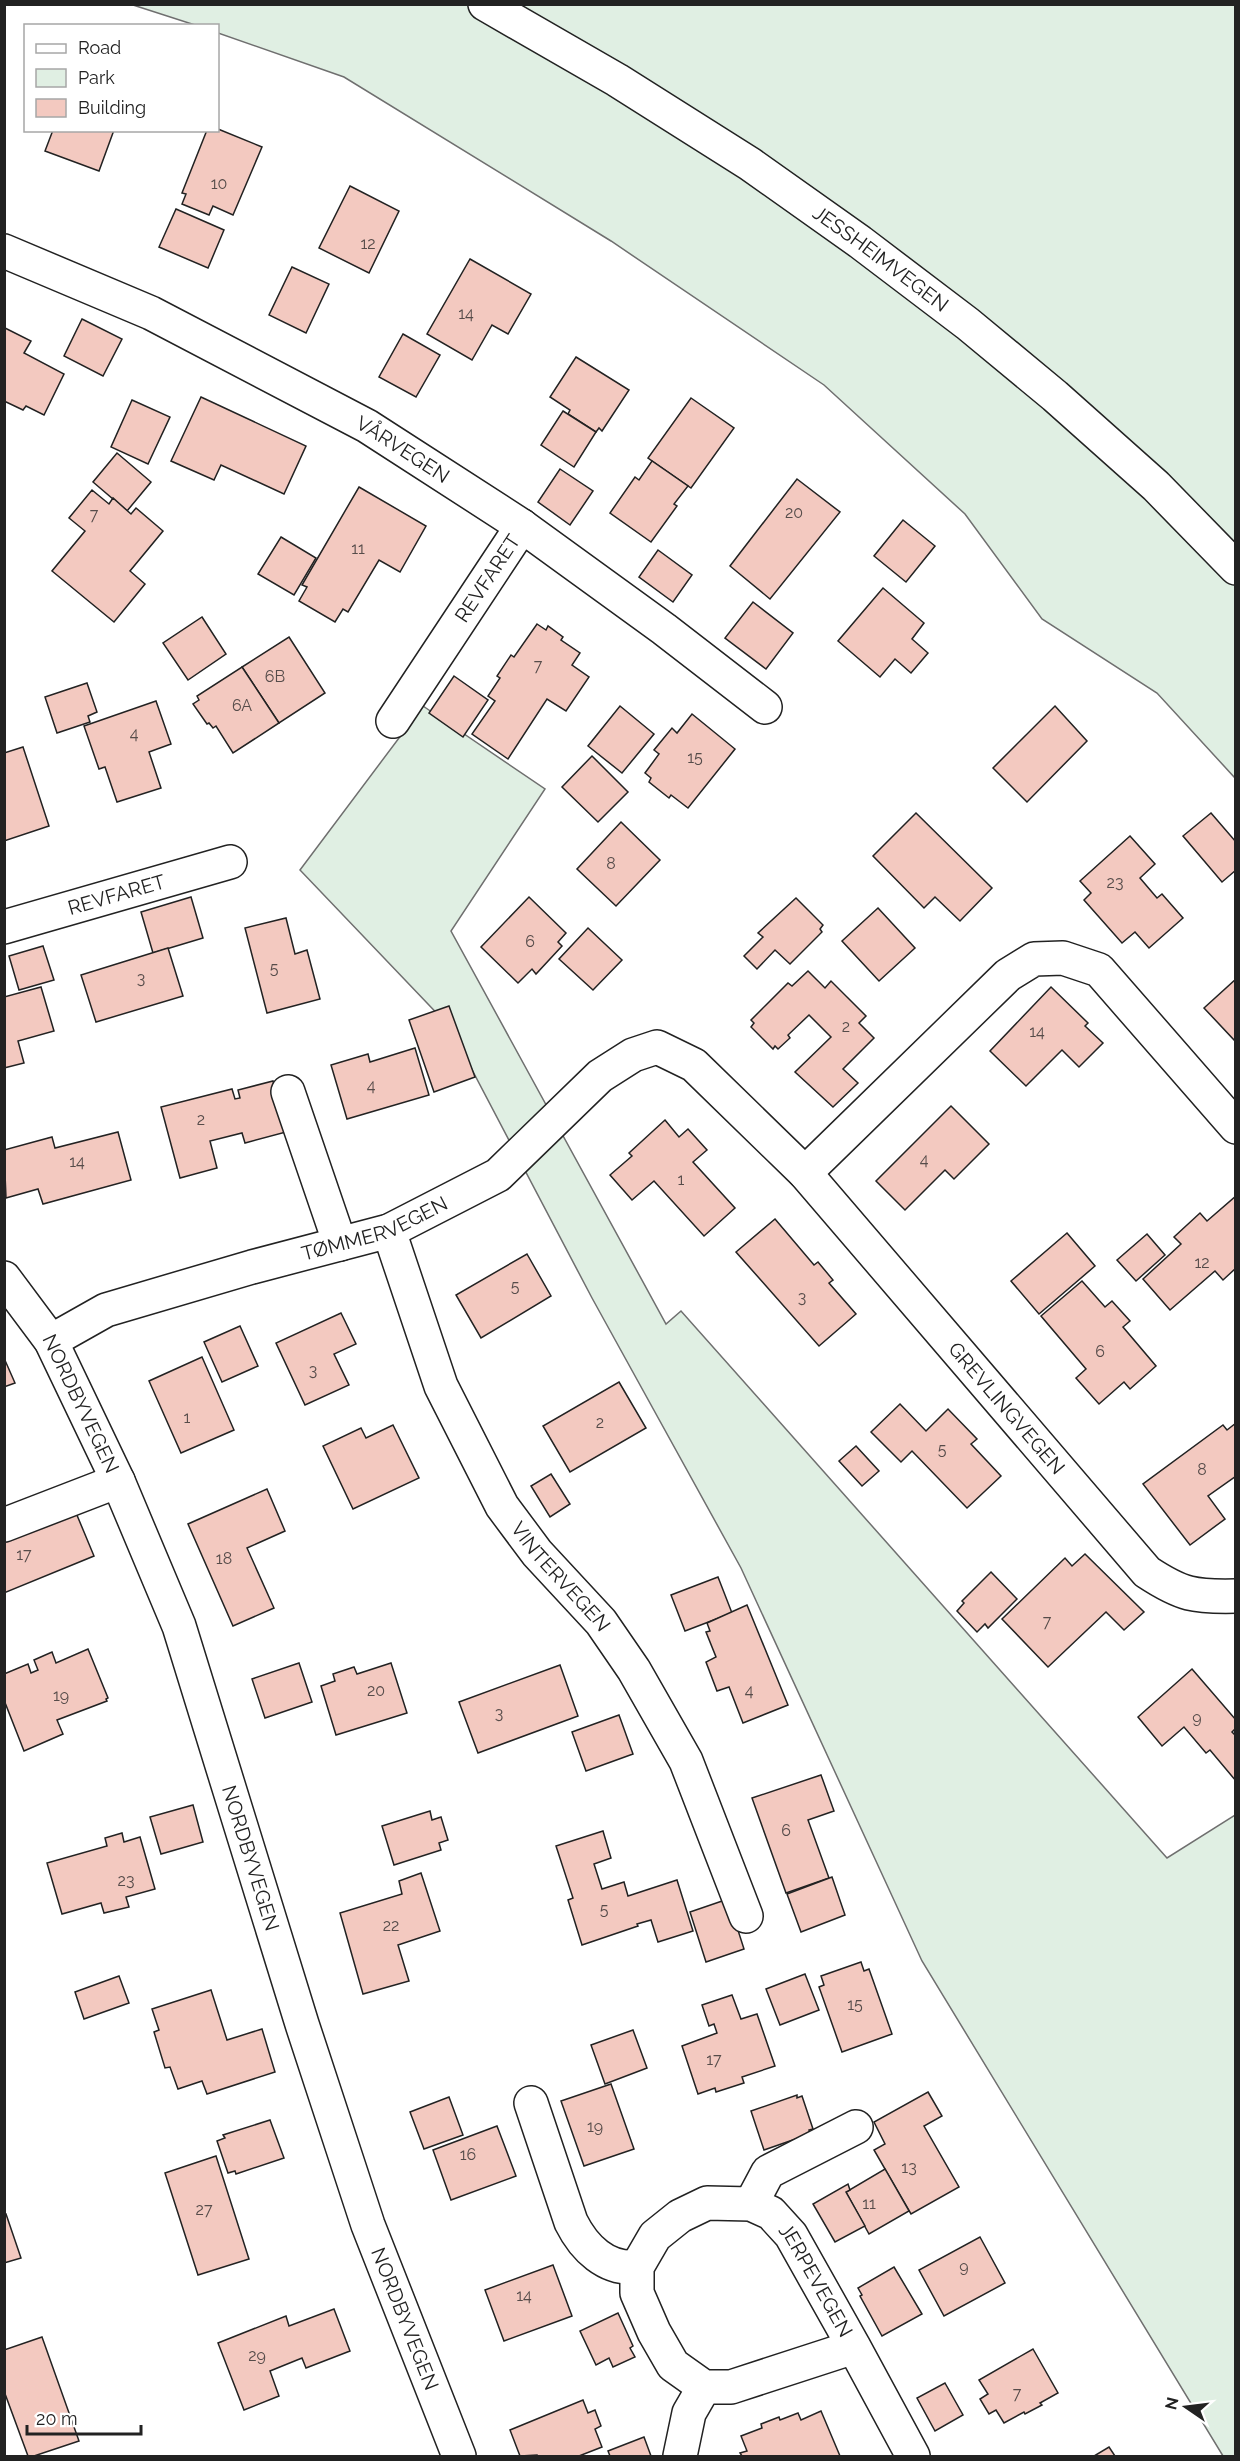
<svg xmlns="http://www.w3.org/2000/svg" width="1240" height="2461" font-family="Raleway,sans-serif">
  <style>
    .green { fill: #e0efe3; stroke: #6f6f6f; stroke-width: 1.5 }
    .building { fill: #f3c9c0; stroke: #222; stroke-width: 1.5 }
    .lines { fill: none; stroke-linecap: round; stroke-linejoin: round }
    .minor-casing { stroke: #222; stroke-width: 36 }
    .major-casing { stroke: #222; stroke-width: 36 }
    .minor { stroke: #fff; stroke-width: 33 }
    .major { stroke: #fff; stroke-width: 33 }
    .labels { text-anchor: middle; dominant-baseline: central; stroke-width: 4.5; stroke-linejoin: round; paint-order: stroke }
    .number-label { font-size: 16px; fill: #564c4a }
    .street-label { font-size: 20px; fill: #222; stroke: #fff }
  </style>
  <rect width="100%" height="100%" fill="#fff"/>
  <g class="green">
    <path d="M133 5H1235V778L1157 693 1042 619 965 514 824 385 611 241 344 77 218 33V26L195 25Z"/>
    <path d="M423 706 545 789 451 931 666 1324 681 1311 1167 1858 1235 1815V2456H1223L922 1961 741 1568 592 1298 449 1026 300 870Z"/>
  </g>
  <g class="building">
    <path d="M218 129 262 147 233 215 213 206 209 215 182 204 186 194 182 193 207 130H218Z"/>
    <path d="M53 130H114L99 171 45 151Z"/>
    <path d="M350 186 399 211 369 273 319 248Z"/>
    <path d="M176 209 224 230 208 268 159 247Z"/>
    <path d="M470 259 531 294 508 334 492 325 472 360 427 334Z"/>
    <path d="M292 267 329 284 306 333 269 315Z"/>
    <path d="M82 319 122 339 103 376 64 356Z"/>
    <path d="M5 328 31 341 24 353 64 374 44 415 26 406 23 410 4 401Z"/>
    <path d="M403 334 440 355 416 397 379 377Z"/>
    <path d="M576 357 629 390 602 431 599 428 596 432 568 414 570 410 550 397Z"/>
    <path d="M201 397 306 446 284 494 221 465 214 480 171 461Z"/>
    <path d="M691 398 734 428 691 488 648 458Z"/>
    <path d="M132 400 170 417 148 464 111 447Z"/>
    <path d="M563 411 596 432 574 467 541 445Z"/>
    <path d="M117 453 151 482 127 511 93 482Z"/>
    <path d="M652 461 688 486 674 504 677 506 651 542 610 513 635 477 639 480Z"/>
    <path d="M560 469 593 491 570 525 538 502Z"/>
    <path d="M797 479 840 512 770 599 730 566Z"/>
    <path d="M359 487 426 526 400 572 379 560 348 612 343 609 335 622 299 601 307 587 302 585Z"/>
    <path d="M92 490 109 504 113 498 131 514 136 508 163 531 130 571 145 584 114 622 52 571 85 531 69 518Z"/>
    <path d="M903 520 935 546 906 582 874 556Z"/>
    <path d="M281 537 316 558 294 595 258 574Z"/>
    <path d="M658 550 692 575 673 602 639 577Z"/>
    <path d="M883 588 924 623 912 639 928 653 911 673 895 659 880 677 838 641Z"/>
    <path d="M753 602 793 633 766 669 725 638Z"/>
    <path d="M202 617 226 654 188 680 163 643Z"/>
    <path d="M537 624 546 630 548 626 563 637 561 640 580 653 572 665 589 677 566 711 547 699 508 759 472 734 495 701 488 696 500 678 497 676 511 655 514 657Z"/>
    <path d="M289 637 325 693 279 723 242 667Z"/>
    <path d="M242 667 279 723 233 753 216 726 213 728 209 723 207 724 193 704 199 700 197 696Z"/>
    <path d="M454 676 488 700 463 737 429 713Z"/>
    <path d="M87 683 97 712 88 716 90 722 57 733 45 697Z"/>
    <path d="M156 701 171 744 149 752 161 788 117 802 105 767 99 769 84 726Z"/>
    <path d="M620 706 654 734 622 773 588 746Z"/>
    <path d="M1055 706 1087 741 1027 802 993 768Z"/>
    <path d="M692 714 735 749 688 808 671 795 669 798 649 782 651 778 645 773 659 754 654 750 672 728 677 733Z"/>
    <path d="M23 747 49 826 4 841V753Z"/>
    <path d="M592 756 628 792 598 822 562 787Z"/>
    <path d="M916 813 992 888 960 921 935 897 924 908 873 856Z"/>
    <path d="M1211 813 1236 842V870L1222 882 1183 836Z"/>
    <path d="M621 822 660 860 616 906 577 869Z"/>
    <path d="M1130 836 1155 864 1140 878 1157 898 1162 894 1183 918 1149 948 1135 932 1122 943 1084 900 1091 893 1080 881Z"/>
    <path d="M191 897 203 938 153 953 141 912Z"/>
    <path d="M529 897 566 933 558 942 562 946 536 974 532 969 518 983 481 947Z"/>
    <path d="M796 898 823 925 820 929 822 932 790 964 775 950 757 969 744 956 763 937 758 933Z"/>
    <path d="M878 908 915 948 879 981 842 941Z"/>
    <path d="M286 918 295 954 307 950 320 999 267 1013 245 928Z"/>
    <path d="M588 928 622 960 593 990 559 959Z"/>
    <path d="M43 946 54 980 19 990 9 956Z"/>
    <path d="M168 948 183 996 96 1022 81 975Z"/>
    <path d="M808 971 825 988 831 981 866 1016 859 1023 874 1038 843 1069 858 1083 833 1107 795 1072 831 1037 809 1015 788 1035 790 1038 778 1049 775 1046 773 1049 751 1027 754 1023 751 1020 788 983 792 986Z"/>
    <path d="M1236 979V1042L1204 1008Z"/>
    <path d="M41 987 54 1031 18 1041 24 1063 4 1068V997Z"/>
    <path d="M1051 987 1088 1023 1085 1026 1103 1043 1079 1067 1062 1050 1026 1086 990 1051Z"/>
    <path d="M449 1006 475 1077 434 1092 409 1020Z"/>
    <path d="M415 1048 429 1095 347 1119 331 1065 368 1054 370 1062Z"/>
    <path d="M273 1081 286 1132 245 1143 242 1133 210 1141 217 1168 180 1178 161 1107 232 1089 235 1099 240 1098 238 1090Z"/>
    <path d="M951 1106 989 1144 954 1179 945 1170 905 1210 876 1181Z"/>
    <path d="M665 1120 679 1137 688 1129 707 1150 693 1162 735 1208 704 1236 654 1181 632 1200 610 1175 632 1156 629 1153Z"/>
    <path d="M118 1132 131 1180 43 1204 38 1189 6 1198 4 1150 52 1137 55 1148Z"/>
    <path d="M1236 1196V1268L1223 1280 1215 1271 1170 1310 1143 1279 1181 1244 1174 1237 1200 1213 1207 1221Z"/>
    <path d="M775 1219 814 1265 818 1262 833 1280 829 1283 856 1314 819 1346 736 1252Z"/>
    <path d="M1067 1233 1095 1266 1039 1314 1011 1281Z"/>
    <path d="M1147 1234 1165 1255 1136 1281 1117 1260Z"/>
    <path d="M527 1254 551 1296 481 1338 456 1295Z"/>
    <path d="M1082 1281 1105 1307 1112 1301 1130 1321 1123 1327 1156 1366 1130 1389 1124 1382 1099 1404 1076 1378 1086 1369 1041 1316Z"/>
    <path d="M341 1313 356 1344 334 1354 349 1385 305 1405 276 1343Z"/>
    <path d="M240 1326 258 1366 222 1382 204 1342Z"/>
    <path d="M202 1357 234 1430 181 1453 149 1381Z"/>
    <path d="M4 1358 15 1383 4 1387Z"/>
    <path d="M619 1382 646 1428 570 1472 543 1426Z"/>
    <path d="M900 1404 926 1431 948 1409 977 1439 971 1444 1001 1476 967 1508 912 1451 901 1462 871 1432Z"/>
    <path d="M1236 1423V1476L1208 1496 1225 1519 1190 1545 1143 1484 1223 1425 1227 1430Z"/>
    <path d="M393 1425 419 1478 353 1509 323 1446 361 1428 366 1438Z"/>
    <path d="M856 1446 879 1471 862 1486 839 1461Z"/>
    <path d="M551 1474 570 1504 550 1517 531 1486Z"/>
    <path d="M267 1489 285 1531 247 1548 274 1608 233 1626 188 1524Z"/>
    <path d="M74 1508 94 1556 4 1593V1537Z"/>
    <path d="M1085 1554 1144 1612 1124 1630 1106 1612 1048 1667 1002 1619 1065 1558 1072 1566Z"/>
    <path d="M991 1572 1017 1599 988 1628 985 1624 977 1632 957 1611 964 1603 962 1601Z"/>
    <path d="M718 1577 732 1613 685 1631 671 1595Z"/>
    <path d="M747 1605 788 1705 743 1723 729 1687 717 1691 706 1662 716 1657 706 1632 710 1631 707 1623Z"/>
    <path d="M88 1649 108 1698 106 1699 107 1701 57 1720 63 1734 24 1751 4 1700V1674L28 1664 31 1673 38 1670 34 1660 52 1652 56 1663Z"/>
    <path d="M299 1663 312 1702 265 1718 252 1679Z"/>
    <path d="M391 1663 407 1713 336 1735 321 1686 335 1681 333 1674 354 1667 357 1674Z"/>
    <path d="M560 1665 578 1716 478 1753 459 1702Z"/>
    <path d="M1192 1669 1236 1720V1728L1232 1732 1236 1736V1781L1210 1750 1206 1753 1184 1727 1162 1746 1138 1717Z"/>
    <path d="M619 1715 633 1754 586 1771 572 1732Z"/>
    <path d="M821 1775 834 1811 808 1820 829 1878 786 1893 752 1798Z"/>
    <path d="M193 1805 203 1842 161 1854 150 1817Z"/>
    <path d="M430 1811 432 1820 441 1817 448 1840 439 1843 441 1850 394 1865 382 1826Z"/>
    <path d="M603 1831 611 1858 594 1864 602 1889 624 1882 628 1896 677 1880 693 1931 658 1942 651 1920 637 1924 638 1926 582 1945 568 1900 573 1898 556 1846Z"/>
    <path d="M122 1833 124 1842 140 1837 155 1889 126 1897 129 1907 104 1913 101 1903 62 1914 47 1863 107 1846 105 1838Z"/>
    <path d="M421 1873 440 1931 398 1945 409 1981 363 1994 340 1913 402 1894 399 1881Z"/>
    <path d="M832 1877 845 1915 801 1932 787 1894Z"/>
    <path d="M728 1899 744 1949 706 1962 690 1912Z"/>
    <path d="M861 1962 864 1971 869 1969 892 2034 842 2052 819 1987 824 1985 821 1976Z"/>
    <path d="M805 1974 819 2010 780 2025 766 1989Z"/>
    <path d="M119 1976 129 2003 84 2019 75 1992Z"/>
    <path d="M211 1990 227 2040 262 2029 275 2072 207 2094 202 2081 178 2089 170 2067 165 2068 154 2032 159 2030 152 2009Z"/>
    <path d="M732 1995 741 2019 757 2014 775 2066 742 2077 744 2083 716 2092 715 2088 698 2094 682 2046 717 2033 714 2024 709 2026 702 2005Z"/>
    <path d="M633 2030 647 2068 605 2084 591 2045Z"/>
    <path d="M611 2084 634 2149 584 2166 561 2101Z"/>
    <path d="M928 2092 942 2116 924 2126 959 2187 911 2214 874 2150 885 2144 874 2122Z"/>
    <path d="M797 2095V2098L802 2096 813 2129 809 2130 810 2134 764 2150 751 2111Z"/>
    <path d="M449 2097 463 2135 424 2149 410 2112Z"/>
    <path d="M270 2120 284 2158 236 2174 235 2171 228 2173 217 2141 225 2138 223 2135Z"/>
    <path d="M497 2126 516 2176 451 2200 433 2150Z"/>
    <path d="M216 2156 249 2259 198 2275 165 2173Z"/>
    <path d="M885 2169 909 2211 869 2234 846 2192Z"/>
    <path d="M848 2184 850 2190 846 2192 865 2226 835 2242 813 2204Z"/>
    <path d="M6 2214 21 2258 4 2263V2215Z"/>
    <path d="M980 2237 1005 2283 944 2316 919 2270Z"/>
    <path d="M553 2265 572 2316 504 2341 485 2290Z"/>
    <path d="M894 2267 922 2314 882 2336 860 2296 862 2295 858 2288Z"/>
    <path d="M334 2309 350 2351 306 2368 302 2358 270 2371 279 2396 244 2410 218 2343 286 2316 289 2326Z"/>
    <path d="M618 2313 633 2346 630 2348 635 2357 613 2367 609 2358 596 2365 580 2331Z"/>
    <path d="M42 2337 79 2441 34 2456H28L4 2391V2350Z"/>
    <path d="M1033 2349 1058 2393 1040 2403 1042 2405 1025 2414 1024 2412 1004 2423 996 2410 989 2414 980 2399 988 2394 979 2380Z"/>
    <path d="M945 2383 963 2415 935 2431 917 2398Z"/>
    <path d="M583 2400 588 2413 595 2410 601 2426 595 2429 602 2447 579 2456H537V2455L520 2456 510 2430Z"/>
    <path d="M821 2411 840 2456H742L740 2453 747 2451 741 2436 762 2428 761 2424 779 2417 780 2420 798 2413 801 2420Z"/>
    <path d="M644 2437 651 2456H610L608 2451Z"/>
    <path d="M1109 2447 1115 2456H1094Z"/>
  </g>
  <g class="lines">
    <defs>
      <g id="minor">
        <path id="s1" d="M4 251 151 313 367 426 522 526 664 629 765 707"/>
        <path id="s2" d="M393 721 522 526"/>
        <path id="s3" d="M4 927 230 862"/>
        <path d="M288 1092 340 1244"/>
        <path d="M805 1173 1008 975 1034 959 1063 958 1099 970 1236 1127"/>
        <path id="s4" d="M389 1231 441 1386 502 1506 537 1553 601 1622 634 1670 686 1761 746 1916"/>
        <path id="s5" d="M4 1278 51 1341 118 1481 179 1626 302 2024 368 2225 459 2456"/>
        <path id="s6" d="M51 1341 106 1310 252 1267 389 1231 498 1175 600 1076 633 1055 657 1047 694 1065 805 1173 1147 1572C1182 1595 1194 1597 1236 1596"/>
        <path d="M4 1525 118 1481"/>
        <path d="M531 2103 571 2222C584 2248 606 2270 637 2267"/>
        <path d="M751 2204 768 2172 856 2127"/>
        <path id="s7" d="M854 2347 731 2387H704L673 2365 654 2332 637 2293V2267L655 2236 680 2216 707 2203 751 2204 771 2213 791 2235 854 2347 913 2456"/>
        <path d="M680 2456 689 2413 704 2387"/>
      </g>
      <g id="major">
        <path id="s8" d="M485 4 617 80 750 164 860 242 968 324 1055 396 1156 486 1236 568"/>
      </g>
    </defs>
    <use href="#minor" class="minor-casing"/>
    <use href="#major" class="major-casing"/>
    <use href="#minor" class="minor"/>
    <use href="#major" class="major"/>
  </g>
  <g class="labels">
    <g class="number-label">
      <text x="219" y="183">10</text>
      <text x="368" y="243">12</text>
      <text x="466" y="313">14</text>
      <text x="794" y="512">20</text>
      <text x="94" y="514">7</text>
      <text x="358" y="548">11</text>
      <text x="538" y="665">7</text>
      <text x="275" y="676">6B</text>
      <text x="242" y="705">6A</text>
      <text x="134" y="733">4</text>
      <text x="695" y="757">15</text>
      <text x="611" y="863">8</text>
      <text x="1115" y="882">23</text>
      <text x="530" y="941">6</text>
      <text x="274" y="968">5</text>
      <text x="141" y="978">3</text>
      <text x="846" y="1026">2</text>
      <text x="1037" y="1031">14</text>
      <text x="371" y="1085">4</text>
      <text x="201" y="1119">2</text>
      <text x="924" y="1159">4</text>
      <text x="77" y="1161">14</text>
      <text x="681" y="1179">1</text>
      <text x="1202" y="1262">12</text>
      <text x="515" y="1286">5</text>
      <text x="802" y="1297">3</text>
      <text x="1100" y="1351">6</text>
      <text x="313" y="1370">3</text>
      <text x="187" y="1417">1</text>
      <text x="600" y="1422">2</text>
      <text x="942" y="1449">5</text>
      <text x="1202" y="1469">8</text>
      <text x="24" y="1554">17</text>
      <text x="224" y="1558">18</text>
      <text x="1047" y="1621">7</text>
      <text x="376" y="1690">20</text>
      <text x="749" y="1690">4</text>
      <text x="61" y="1695">19</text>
      <text x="499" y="1713">3</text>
      <text x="1197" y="1717">9</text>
      <text x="786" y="1830">6</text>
      <text x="126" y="1880">23</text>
      <text x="604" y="1909">5</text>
      <text x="391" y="1925">22</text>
      <text x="855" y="2004">15</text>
      <text x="714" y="2059">17</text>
      <text x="595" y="2126">19</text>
      <text x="468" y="2154">16</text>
      <text x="909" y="2167">13</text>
      <text x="869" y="2203">11</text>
      <text x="204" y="2209">27</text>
      <text x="964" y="2266">9</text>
      <text x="524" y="2295">14</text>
      <text x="257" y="2355">29</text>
      <text x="1017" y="2393">7</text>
    </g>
    <g class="street-label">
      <text stroke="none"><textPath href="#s8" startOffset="471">JESSHEIMVEGEN</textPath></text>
      <text stroke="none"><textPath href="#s1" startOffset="446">VÅRVEGEN</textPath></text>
      <text stroke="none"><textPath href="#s2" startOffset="171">REVFARET</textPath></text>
      <text stroke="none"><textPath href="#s3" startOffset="117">REVFARET</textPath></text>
      <text stroke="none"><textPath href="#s6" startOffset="344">TØMMERVEGEN</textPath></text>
      <text stroke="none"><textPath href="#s5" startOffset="148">NORDBYVEGEN</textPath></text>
      <text stroke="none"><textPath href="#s6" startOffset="1192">GREVLINGVEGEN</textPath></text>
      <text stroke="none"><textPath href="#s4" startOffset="390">VINTERVEGEN</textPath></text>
      <text stroke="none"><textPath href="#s5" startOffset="634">NORDBYVEGEN</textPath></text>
      <text stroke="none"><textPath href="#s7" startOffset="546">JERPEVEGEN</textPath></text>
      <text stroke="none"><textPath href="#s5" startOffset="1120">NORDBYVEGEN</textPath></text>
    </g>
  </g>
  <rect width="1240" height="2461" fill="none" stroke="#222222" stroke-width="12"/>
  <rect x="24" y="24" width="195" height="108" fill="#ffffff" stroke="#a7a7a7" stroke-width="1.5"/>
  <rect x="36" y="44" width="30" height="9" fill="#ffffff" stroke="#a7a7a7" stroke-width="1.5"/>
  <text x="78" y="54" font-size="18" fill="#222222">Road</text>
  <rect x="36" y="69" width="30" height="18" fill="#e0efe3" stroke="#a7a7a7" stroke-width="1.5"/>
  <text x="78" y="84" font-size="18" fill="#222222">Park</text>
  <rect x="36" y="99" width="30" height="18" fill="#f3c9c0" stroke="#a7a7a7" stroke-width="1.5"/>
  <text x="78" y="114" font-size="18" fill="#222222">Building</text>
  <g transform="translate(1186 2407) rotate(284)" stroke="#ffffff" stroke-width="4.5" paint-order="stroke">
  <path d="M0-4.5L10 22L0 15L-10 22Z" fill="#222222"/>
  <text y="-9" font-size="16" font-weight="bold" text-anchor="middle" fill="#222222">N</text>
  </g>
  <path d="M27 2425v9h114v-9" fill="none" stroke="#222222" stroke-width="3"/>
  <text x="36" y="2425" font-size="18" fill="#222222" stroke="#ffffff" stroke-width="4.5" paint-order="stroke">20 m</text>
</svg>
